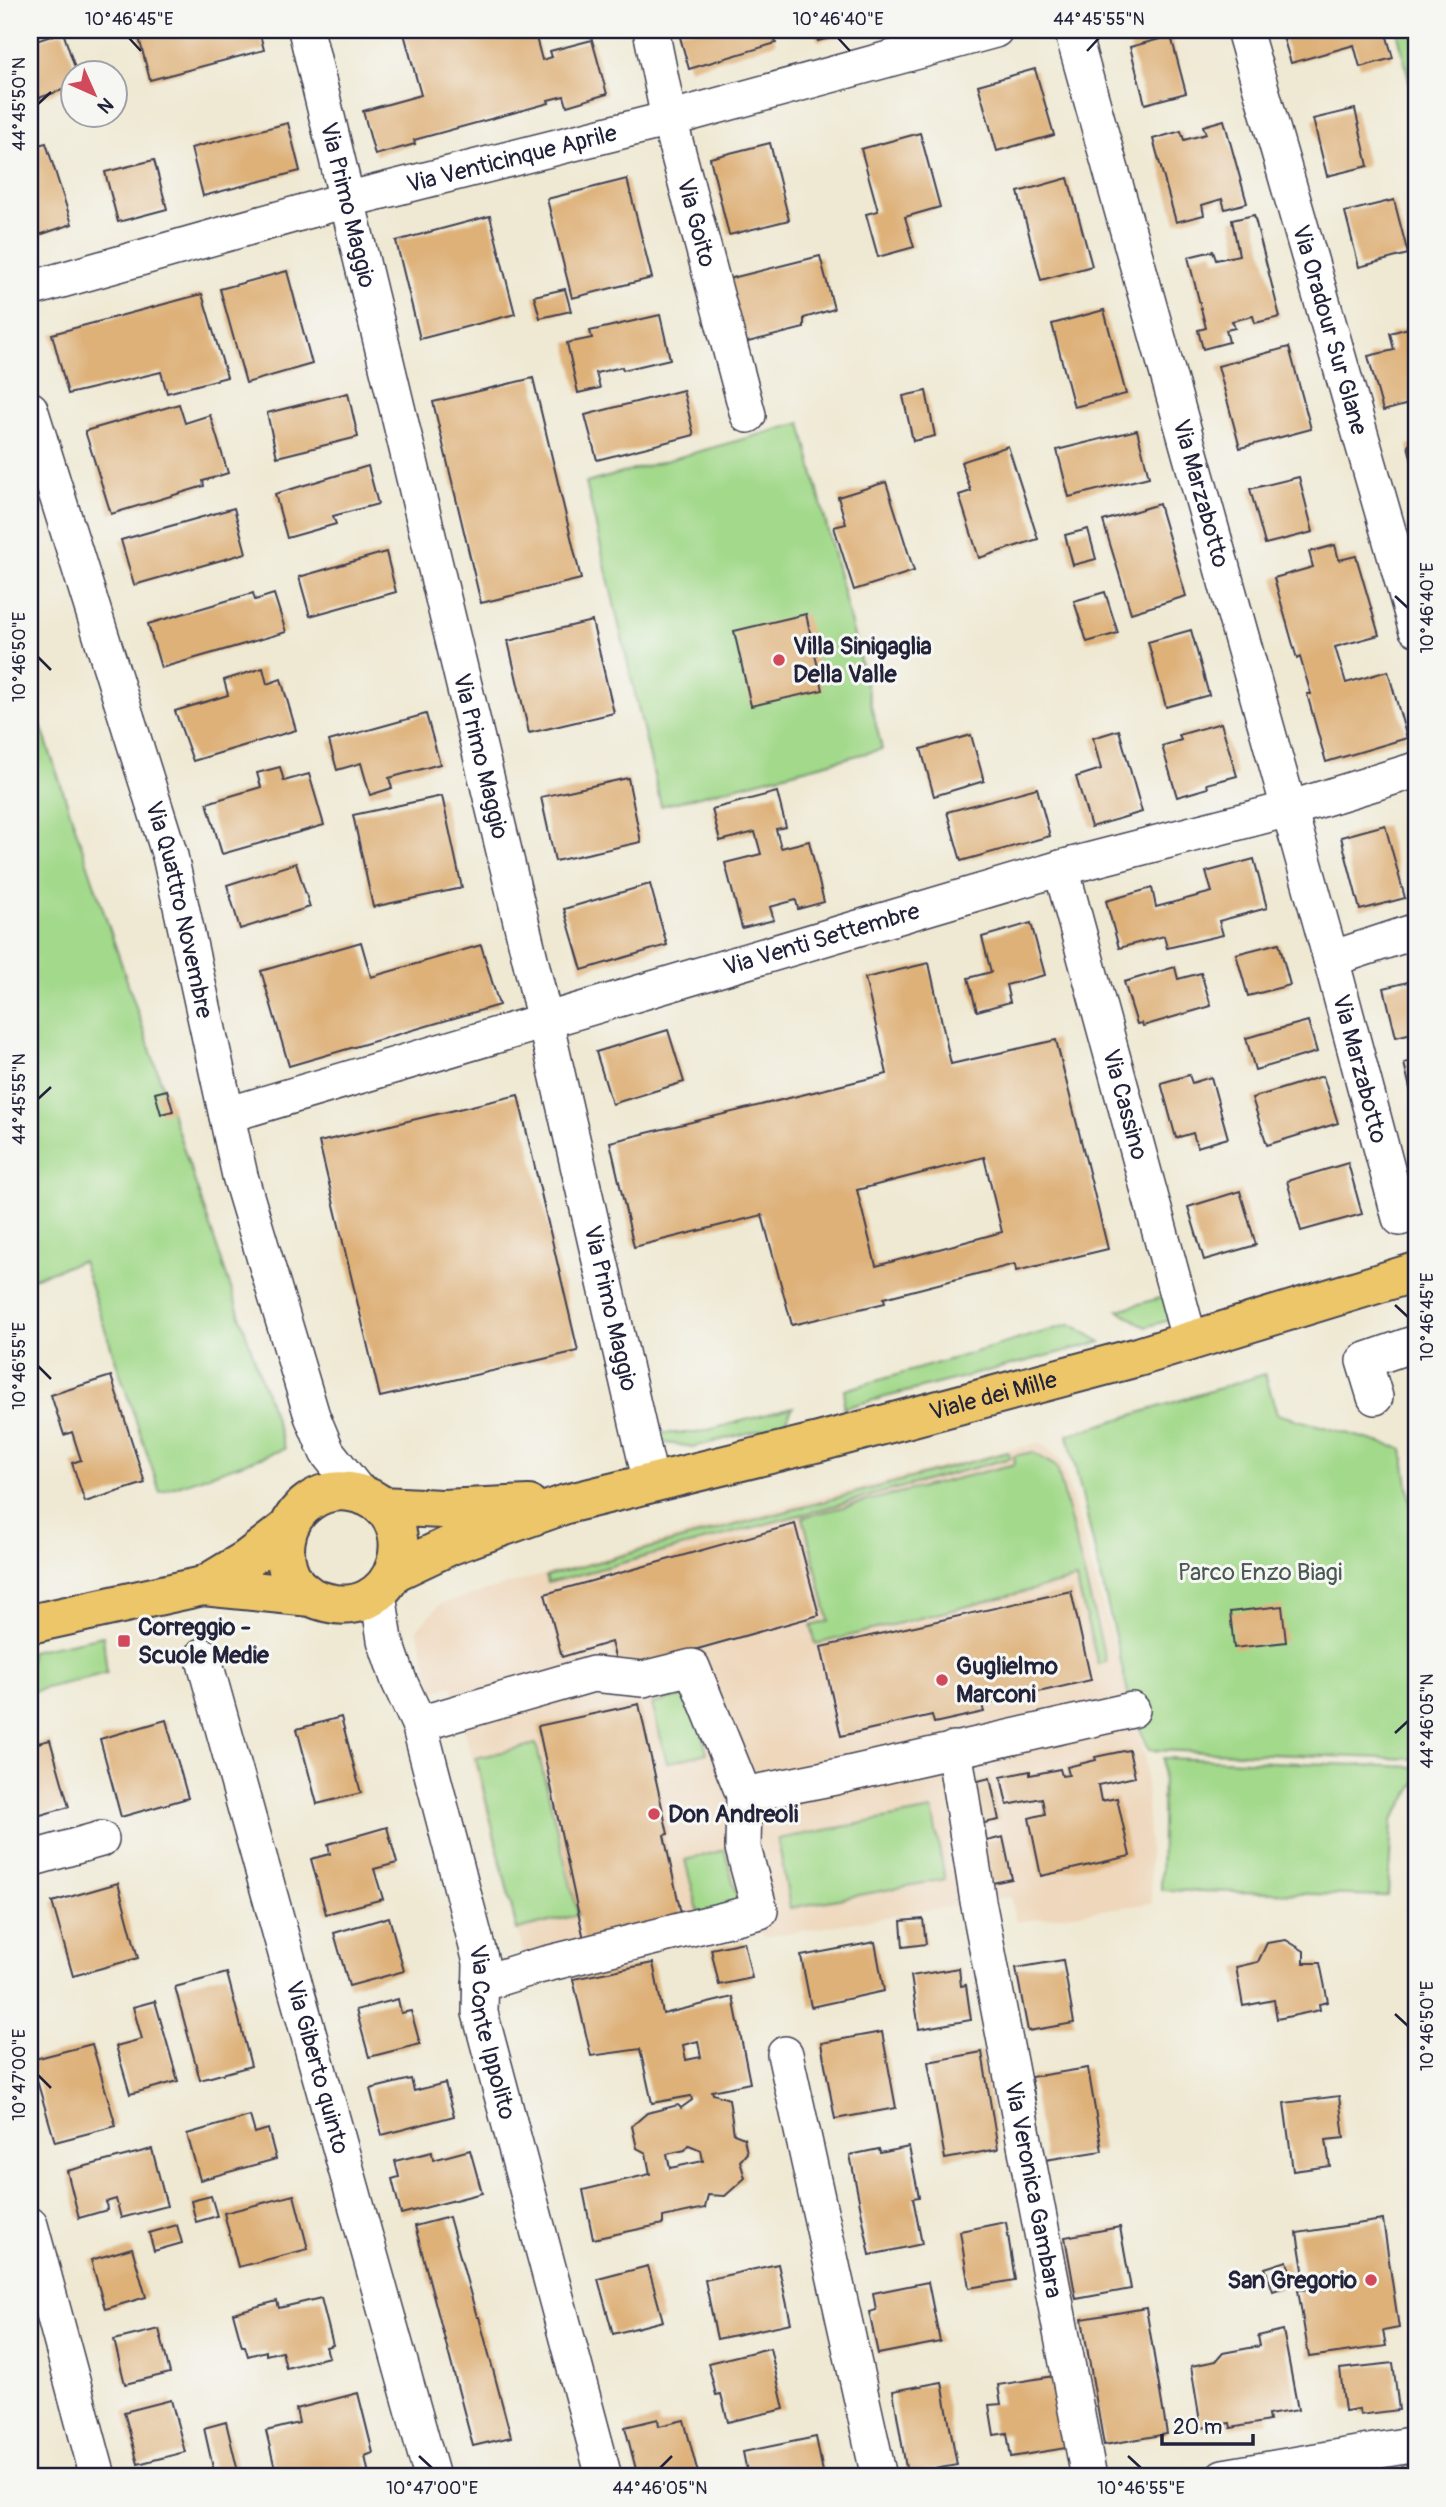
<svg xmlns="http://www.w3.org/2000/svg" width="1446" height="2507" font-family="Pangolin,sans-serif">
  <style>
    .built { fill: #eed7bb }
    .green { fill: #a2d98a; stroke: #627e62; stroke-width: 2 }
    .building { fill: #deb179; fill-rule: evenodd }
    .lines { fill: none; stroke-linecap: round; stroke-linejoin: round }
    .minor-casing { stroke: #414052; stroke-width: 38 }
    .major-casing { stroke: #414052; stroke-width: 42 }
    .minor { stroke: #fff; stroke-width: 35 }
    .major { stroke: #ecc669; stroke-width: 38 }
    .ticks { fill: none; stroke: #22223b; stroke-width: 2.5 }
    .poi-dot { fill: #d1495b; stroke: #f6f6f2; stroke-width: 2.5 }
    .labels { text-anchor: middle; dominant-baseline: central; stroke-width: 6; stroke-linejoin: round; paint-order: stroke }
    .street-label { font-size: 24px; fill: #22223b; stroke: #f6f6f2 }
    .poi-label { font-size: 24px; font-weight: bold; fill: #22223b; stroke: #f6f6f2; text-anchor: start }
    .park-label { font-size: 24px; fill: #485953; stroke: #f6f6f2 }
    .neatline { fill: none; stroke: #22223b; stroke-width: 2.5 }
    .ticks-label { font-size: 18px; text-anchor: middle; fill: #22223b }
  </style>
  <rect width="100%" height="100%" fill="#f6f6f2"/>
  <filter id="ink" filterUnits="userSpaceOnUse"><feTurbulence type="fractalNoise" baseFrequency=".0143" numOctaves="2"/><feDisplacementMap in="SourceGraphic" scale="14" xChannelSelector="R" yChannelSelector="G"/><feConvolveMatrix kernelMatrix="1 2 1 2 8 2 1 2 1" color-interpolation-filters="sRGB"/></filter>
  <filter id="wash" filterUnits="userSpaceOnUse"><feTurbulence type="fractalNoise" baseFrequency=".00686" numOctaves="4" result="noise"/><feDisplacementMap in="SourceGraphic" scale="28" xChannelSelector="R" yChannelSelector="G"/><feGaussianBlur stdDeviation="1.57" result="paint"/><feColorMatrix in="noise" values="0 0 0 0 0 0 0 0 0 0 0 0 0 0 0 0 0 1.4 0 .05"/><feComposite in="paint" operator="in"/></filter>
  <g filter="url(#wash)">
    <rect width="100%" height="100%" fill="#efe9d3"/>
    <path class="built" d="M1040 1442 1062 1461 1145 1757 1152 1903 1016 1922 1010 1897 764 1937 755 1926 524 1955 452 1685 433 1691 417 1629 440 1604 800 1502Z"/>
    <g class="green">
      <path d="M1397 30H1416V109Z"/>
      <path d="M801 423 882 749 661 806 586 483Z"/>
      <path d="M30 693 285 1449 160 1492 82 1261 30 1279Z"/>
      <path d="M1170 1295 1176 1318 1146 1327 1118 1310Z"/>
      <path d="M1071 1324 1101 1342 843 1408 845 1390Z"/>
      <path d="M1265 1374 1277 1414 1403 1449 1416 1544V1759L1149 1750 1132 1710 1068 1435Z"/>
      <path d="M793 1407 784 1424 693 1447 666 1443 656 1433H697Z"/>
      <path d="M1008 1452 1010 1458 548 1583 546 1576Z"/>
      <path d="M1032 1452 1057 1467 1106 1662 1098 1664 1076 1579 816 1644 811 1626 829 1621 803 1517 1015 1464 1014 1456Z"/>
      <path d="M103 1636 107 1673 30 1692V1651Z"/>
      <path d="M692 1694 707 1753 667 1763 652 1704Z"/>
      <path d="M536 1744 578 1915 517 1930 476 1758Z"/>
      <path d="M1163 1758 1416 1767V1783L1392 1821 1388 1896 1161 1890Z"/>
      <path d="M932 1810 945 1879 790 1908 778 1839Z"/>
      <path d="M725 1850 740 1909 700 1918 685 1860Z"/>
    </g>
    <g id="blocks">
      <g class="building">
        <path d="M137 30H259L264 50 150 80Z"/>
        <path d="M403 30H534L542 60 552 57 550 51 592 40 607 94 567 106 564 96 548 100 549 103 414 140 415 144 375 155 363 111 421 95Z"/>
        <path d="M678 30H772L776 43 689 69Z"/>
        <path d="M815 30H856V31L818 41Z"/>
        <path d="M1281 30H1385L1393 58 1360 67 1354 45 1291 63Z"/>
        <path d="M63 32 77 74H74V86L30 101V43Z"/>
        <path d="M1171 36 1186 93 1145 104 1130 47Z"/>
        <path d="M1035 69 1054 135 997 151 978 85Z"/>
        <path d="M1355 109 1368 166 1327 176 1313 119Z"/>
        <path d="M1224 120 1247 203 1225 209 1222 199 1202 205 1204 215 1176 222 1153 139 1181 131 1184 140 1206 134 1203 126Z"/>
        <path d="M288 123 300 171 203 196 191 148Z"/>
        <path d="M920 133 940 207 905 217 914 247 878 257 866 214 878 211 861 149Z"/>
        <path d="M46 143 72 224 30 238V147Z"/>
        <path d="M770 143 789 220 729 235 710 158Z"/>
        <path d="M154 160 167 209 118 222 105 172Z"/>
        <path d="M1068 178 1092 266 1041 280 1018 192Z"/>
        <path d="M627 179 652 278 572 298 547 199Z"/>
        <path d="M1394 200 1408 254 1359 267 1345 212Z"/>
        <path d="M1254 215 1280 317 1255 323 1253 316 1232 321 1235 328 1226 330 1229 342 1203 349 1198 330 1206 328 1188 257 1213 251 1216 260 1239 255 1232 220Z"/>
        <path d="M490 216 515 314 420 339 396 241Z"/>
        <path d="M820 256 834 309 804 318V328L744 343 728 279Z"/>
        <path d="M287 271 312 364 246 383 220 289Z"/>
        <path d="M565 289 571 311 540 318 534 296Z"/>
        <path d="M202 294 227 377 167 393 161 372 68 394 52 334Z"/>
        <path d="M1104 310 1126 394 1074 407 1052 324Z"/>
        <path d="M660 315 670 359 623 370 622 367 596 373 600 388 578 393 567 343 592 338 590 331Z"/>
        <path d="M1416 326V402L1383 411 1368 356 1394 350 1390 333Z"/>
        <path d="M1289 347 1311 429 1240 448 1218 366Z"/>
        <path d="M533 378 581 579 481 603 433 402Z"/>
        <path d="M683 390 694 435 597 460 585 415Z"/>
        <path d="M926 391 935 436 913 441 903 396Z"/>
        <path d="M348 393 358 437 277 457 267 413Z"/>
        <path d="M179 404 185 423 210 415 228 473 203 481 204 486 111 514 85 431Z"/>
        <path d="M1137 430 1149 477 1069 497 1057 450Z"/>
        <path d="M1416 443V475H1415L1408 445Z"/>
        <path d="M1008 446 1038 539 979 558 959 495 971 491 961 462Z"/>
        <path d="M368 466 378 504 333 516 336 524 287 538 275 494Z"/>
        <path d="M1299 477 1313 532 1265 544 1250 489Z"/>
        <path d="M886 482 914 571 854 590 834 527 846 524 838 497Z"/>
        <path d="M1159 504 1186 596 1131 613 1103 521Z"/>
        <path d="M234 508 246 553 134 585 121 540Z"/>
        <path d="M1088 529 1096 559 1073 565 1065 535Z"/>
        <path d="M1335 545 1339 560 1356 556 1379 635 1335 647 1346 683 1388 671 1407 738 1326 762 1307 694H1311L1300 657 1297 659 1274 578 1313 567 1309 552Z"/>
        <path d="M386 552 396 592 310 616 299 577Z"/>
        <path d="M1105 592 1118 633 1087 642 1074 601Z"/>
        <path d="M253 593 255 600 274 594 286 632 161 668 148 624Z"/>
        <path d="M806 614 823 690 751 706 734 631Z"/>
        <path d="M592 621 614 713 529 733 508 641Z"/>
        <path d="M1191 630 1209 695 1166 707 1148 642Z"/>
        <path d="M263 668 267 684 281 679 296 730 193 761 175 711 228 695 224 680Z"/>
        <path d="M426 714 440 764 389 778 392 788 370 795 361 763 337 770 329 741Z"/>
        <path d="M1221 723 1237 776 1207 784 1208 788 1177 797 1162 746 1181 740 1179 735Z"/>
        <path d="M1119 730 1142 812 1091 827 1076 777 1101 769 1093 738Z"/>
        <path d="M971 735 984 781 934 796 921 749Z"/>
        <path d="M280 767 284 781 309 774 324 825 222 854 207 803 261 787 257 773Z"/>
        <path d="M628 778 641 842 555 861 541 797Z"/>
        <path d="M1037 788 1050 836 961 861 947 812Z"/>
        <path d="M777 792 786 827 776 829 781 848 809 841 824 902 798 909 796 900 770 907 774 920 742 928 725 863 761 854 755 832 720 841 712 809Z"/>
        <path d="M442 796 462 888 373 907 353 815Z"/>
        <path d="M1385 825 1405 898 1360 910 1341 837Z"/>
        <path d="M1254 859 1267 908 1219 921 1223 935 1167 948 1164 936 1119 948 1106 901 1152 888 1156 907 1212 892 1206 872Z"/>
        <path d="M296 863 310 907 240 929 227 885Z"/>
        <path d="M650 884 667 945 582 970 564 909Z"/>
        <path d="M1031 923 1045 975 1006 985 1010 1002 977 1011 968 978 991 972 982 937Z"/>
        <path d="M361 942 371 977 481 945 499 1005 289 1066 261 971Z"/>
        <path d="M1279 943 1290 985 1248 996 1236 954Z"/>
        <path d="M929 963 951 1064 1056 1040 1108 1249 1016 1271 1015 1264 884 1298 885 1303 792 1325 762 1215 634 1247 610 1142 887 1074 865 978ZM984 1157 1002 1232 876 1266 857 1190Z"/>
        <path d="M1175 967 1178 979 1201 973 1211 1006 1143 1026 1142 1023 1137 1024 1124 982Z"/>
        <path d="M1416 980V1032L1396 1037 1384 988Z"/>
        <path d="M1308 1021 1317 1052 1255 1070 1246 1038Z"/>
        <path d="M668 1030 684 1082 612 1104 596 1052Z"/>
        <path d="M1416 1060V1109H1415L1404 1063Z"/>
        <path d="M1189 1075 1192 1083 1211 1077 1228 1138 1197 1147 1193 1133 1176 1138 1161 1083Z"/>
        <path d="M1323 1076 1338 1123 1267 1145 1252 1098Z"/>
        <path d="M167 1090 173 1111 161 1114 155 1093Z"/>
        <path d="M518 1095 578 1351 380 1397 319 1142Z"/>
        <path d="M1348 1163 1362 1214 1301 1231 1287 1181Z"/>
        <path d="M1240 1191 1256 1245 1204 1260 1188 1207Z"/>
        <path d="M111 1376 145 1483 85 1502 72 1463 81 1460 72 1432 64 1435 51 1395Z"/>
        <path d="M795 1524 819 1615 619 1671 611 1642 562 1657 545 1594Z"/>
        <path d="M1071 1591 1091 1680 982 1705 984 1712 934 1723 932 1715 841 1736 821 1647Z"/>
        <path d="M1282 1606 1286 1642 1234 1648 1230 1612Z"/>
        <path d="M639 1704 668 1834 664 1835 683 1923 585 1944 538 1726Z"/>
        <path d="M341 1717 361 1793 317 1804 297 1729Z"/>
        <path d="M166 1720 188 1798 121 1817 100 1739Z"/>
        <path d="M50 1740 69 1807 30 1818V1745Z"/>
        <path d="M1129 1750 1135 1777 1098 1785 1101 1801 1117 1798 1130 1856 1041 1876 1029 1818 1045 1814 1042 1798 1007 1805 1001 1777 1030 1771V1775L1060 1769 1062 1776 1069 1775 1067 1767 1096 1760 1095 1757Z"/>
        <path d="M990 1778 999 1820 979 1824 970 1783Z"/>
        <path d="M387 1827 397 1863 374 1869 383 1899 326 1914 311 1859 330 1854 328 1844Z"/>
        <path d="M1003 1837 1012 1879 992 1883 983 1842Z"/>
        <path d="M118 1883 138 1958 73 1976 52 1902Z"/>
        <path d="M389 1917 404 1971 349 1986 334 1933Z"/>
        <path d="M923 1919 926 1944 903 1947 901 1921Z"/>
        <path d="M1286 1940 1304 1951V1963H1320L1328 2002 1319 2004 1320 2010 1277 2019 1274 2000 1243 2006 1236 1967 1258 1962 1267 1943Z"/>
        <path d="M744 1942 752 1978 719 1985 711 1949Z"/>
        <path d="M875 1942 884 1991 811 2007 801 1956Z"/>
        <path d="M1063 1960 1074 2023 1028 2031 1016 1968Z"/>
        <path d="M653 1963 663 2014 733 1997 750 2083 712 2091 713 2094 729 2099 734 2134 744 2138 747 2153 740 2161 745 2178 725 2196 708 2195 705 2208 663 2217V2224L593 2239 583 2190 650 2174 646 2153 637 2148 632 2126 647 2113 678 2105 681 2108 692 2100 691 2096 652 2103 640 2049 591 2056 573 1979ZM698 2041 701 2057 686 2060 683 2045ZM689 2145 701 2150 703 2161 670 2168 667 2154 685 2150Z"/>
        <path d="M959 1968 961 1986 966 1985 971 2020 919 2029 911 1976Z"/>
        <path d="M227 1973 251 2066 200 2080 175 1987Z"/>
        <path d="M398 1999 401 2013 411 2011 420 2044 369 2057 356 2010Z"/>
        <path d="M155 2001 178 2081 130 2094 116 2046 142 2039 133 2007Z"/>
        <path d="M882 2032 896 2108 835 2119 821 2043Z"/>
        <path d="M92 2044 116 2126 55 2142 31 2060Z"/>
        <path d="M982 2052 998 2149 945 2159 928 2062Z"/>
        <path d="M1088 2068 1102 2151 1045 2160 1031 2077Z"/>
        <path d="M411 2079 414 2091 445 2083 454 2116 382 2135 370 2089Z"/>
        <path d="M1339 2096 1344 2138 1326 2140 1330 2166 1293 2171 1284 2103Z"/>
        <path d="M250 2116 255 2133 268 2129 276 2159 200 2180 187 2134Z"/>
        <path d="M909 2147 919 2197 913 2198 922 2244 870 2255 850 2155 879 2149 880 2153Z"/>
        <path d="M152 2149 167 2206 121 2218 116 2199 106 2202 107 2210 79 2218 67 2171Z"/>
        <path d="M470 2150 482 2193 401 2214 392 2179 399 2177 395 2161 432 2152 433 2160Z"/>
        <path d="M294 2195 308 2249 238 2267 224 2213Z"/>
        <path d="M211 2196 217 2216 196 2222 191 2201Z"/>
        <path d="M449 2217 477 2317H479L511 2437 473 2446 415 2226Z"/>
        <path d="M1383 2220 1399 2328 1383 2331 1386 2346 1309 2357 1298 2290 1312 2289 1311 2281 1305 2282 1297 2233Z"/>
        <path d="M1006 2222 1015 2280 969 2288 960 2231Z"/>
        <path d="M177 2225 182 2243 154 2251 149 2233Z"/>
        <path d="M1120 2227 1131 2289 1076 2299 1065 2237Z"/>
        <path d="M132 2248 146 2297 105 2309 91 2260Z"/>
        <path d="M1287 2261 1294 2284 1273 2291 1265 2268Z"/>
        <path d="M778 2264 791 2323 717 2339 705 2280Z"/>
        <path d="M648 2266 663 2321 613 2334 598 2279Z"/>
        <path d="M928 2282 940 2342 878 2354 869 2312 876 2310 873 2293Z"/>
        <path d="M321 2298 333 2345 326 2347 329 2357 286 2368 282 2351 266 2355V2351L248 2356 245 2346H242L233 2313 277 2301 279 2308Z"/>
        <path d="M1146 2308 1167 2434 1104 2445 1082 2319Z"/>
        <path d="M159 2329 170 2373 125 2384 114 2340Z"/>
        <path d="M1283 2330 1298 2410 1268 2415 1269 2421 1231 2428 1230 2423 1201 2428 1191 2366 1216 2361 1223 2353 1260 2346 1258 2336Z"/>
        <path d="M770 2348 784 2409 728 2422 721 2394 716 2395 708 2363Z"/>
        <path d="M1393 2363 1399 2410 1360 2415 1359 2409 1345 2411 1340 2369Z"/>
        <path d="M1054 2376 1066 2448 1011 2457 1007 2433 994 2435 989 2405 1001 2404 998 2385Z"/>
        <path d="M942 2382 957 2465 907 2474 893 2391Z"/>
        <path d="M358 2393 373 2453 365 2456 369 2475 360 2477H277L266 2431 299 2423 296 2409Z"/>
        <path d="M171 2400 185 2452 138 2464 124 2412Z"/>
        <path d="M658 2419 659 2426 684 2420 699 2477H638L625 2427Z"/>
        <path d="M226 2422 239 2476 215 2477 204 2428Z"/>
        <path d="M816 2437 824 2477H748L743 2452Z"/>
      </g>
    </g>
  </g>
  <g filter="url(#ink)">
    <use href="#blocks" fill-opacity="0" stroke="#414052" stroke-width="2"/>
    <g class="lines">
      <defs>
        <g id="minor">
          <path id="s1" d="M306 30 545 1021 651 1483"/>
          <path id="s2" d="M651 30 669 119 748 415"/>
          <path id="s3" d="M1072 30 1331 959 1400 1218"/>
          <path id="s4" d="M1244 30 1416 628"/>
          <path id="s5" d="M30 289 346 200 669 119 995 30"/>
          <path id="s6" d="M30 409 170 856 240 1176 312 1416 327 1452 360 1494"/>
          <path id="s7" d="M1061 868 1190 1342"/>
          <path d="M1331 959 1416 931"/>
          <path id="s8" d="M227 1115 1061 868 1289 809 1416 770"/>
          <path d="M1375 1397 1364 1361 1416 1343"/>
          <path id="s9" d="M380 1591 379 1600 385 1640 399 1681 419 1724 481 1962 480 2013 604 2477"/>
          <path id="s10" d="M203 1656 432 2477"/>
          <path d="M419 1724 593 1674 643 1679 692 1667 744 1795 835 1777 1132 1710"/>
          <path id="s11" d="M954 1749 978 1901 1089 2477"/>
          <path d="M30 1859 101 1839"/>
          <path d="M480 1984 534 1967 760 1911 743 1848 744 1795"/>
          <path d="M785 2054 879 2477"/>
          <path d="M30 2225 98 2477"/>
          <path d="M1223 2477 1416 2444"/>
        </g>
        <g id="major">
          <path d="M381 1506 442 1509 529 1505"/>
          <path id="s12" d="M394 1572 451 1545 566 1504 819 1442 1138 1357 1416 1272"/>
          <path d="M203 1586 246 1560 288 1528"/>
          <path d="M30 1624 203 1586 311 1597C401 1637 434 1505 350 1492 336 1490 321 1493 309 1502 283 1520 278 1557 295 1583 299 1588 306 1593 311 1597"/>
        </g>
      </defs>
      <use href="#minor" class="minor-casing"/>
      <use href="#major" class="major-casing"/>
      <use href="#minor" class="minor"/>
      <use href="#major" class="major"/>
    </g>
  </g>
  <path class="ticks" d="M129 38 141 51M838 38 850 51M1087 51 1099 38M38 104 51 92M1395 596 1408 608M38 657 51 670M38 1099 51 1087M1395 1305 1408 1317M38 1366 51 1379M1395 1733 1408 1721M1395 2014 1408 2026M38 2075 51 2088M419 2456 432 2468M1128 2456 1141 2468M660 2468 672 2456"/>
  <g class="poi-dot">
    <circle cx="779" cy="660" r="7"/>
    <rect x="117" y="1634" width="14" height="14" rx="3.5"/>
    <circle cx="942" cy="1680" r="7"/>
    <circle cx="654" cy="1814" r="7"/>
    <circle cx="1371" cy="2280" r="7"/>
  </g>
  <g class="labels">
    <g class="street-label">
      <text stroke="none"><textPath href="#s5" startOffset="499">Via Venticinque Aprile</textPath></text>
      <text stroke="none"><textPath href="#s1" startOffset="180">Via Primo Maggio</textPath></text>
      <text stroke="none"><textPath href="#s2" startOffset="198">Via Goito</textPath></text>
      <text stroke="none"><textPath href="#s4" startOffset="312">Via Oradour Sur Glane</textPath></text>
      <text stroke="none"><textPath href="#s3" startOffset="481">Via Marzabotto</textPath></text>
      <text stroke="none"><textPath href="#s1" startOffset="747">Via Primo Maggio</textPath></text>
      <text stroke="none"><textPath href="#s6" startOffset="523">Via Quattro Novembre</textPath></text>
      <text stroke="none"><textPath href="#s8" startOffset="620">Via Venti Settembre</textPath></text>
      <text stroke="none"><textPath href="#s3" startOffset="1078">Via Marzabotto</textPath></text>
      <text stroke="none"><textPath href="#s7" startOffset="245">Via Cassino</textPath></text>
      <text stroke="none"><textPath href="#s1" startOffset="1314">Via Primo Maggio</textPath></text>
      <text stroke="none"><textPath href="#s12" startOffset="626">Viale dei Mille</textPath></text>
      <text stroke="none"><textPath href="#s9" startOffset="458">Via Conte Ippolito</textPath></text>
      <text stroke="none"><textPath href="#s10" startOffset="427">Via Giberto quinto</textPath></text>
      <text stroke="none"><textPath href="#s11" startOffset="448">Via Veronica Gambara</textPath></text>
    </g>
    <g class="poi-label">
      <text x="793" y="646">Villa Sinigaglia<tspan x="793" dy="28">Della Valle</tspan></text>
      <text x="138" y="1627">Correggio -<tspan x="138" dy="28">Scuole Medie</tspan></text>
      <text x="956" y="1666">Guglielmo<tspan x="956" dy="28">Marconi</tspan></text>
      <text x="668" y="1814">Don Andreoli</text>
      <text x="1357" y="2280" text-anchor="end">San Gregorio</text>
    </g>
    <g class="park-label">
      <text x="1260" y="1572">Parco Enzo Biagi</text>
    </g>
  </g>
  <rect width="1446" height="2507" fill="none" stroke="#f6f6f2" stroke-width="77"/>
  <g transform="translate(94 94) rotate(135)"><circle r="33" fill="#f6f6f2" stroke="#a1a1a9" stroke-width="2"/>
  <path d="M0-5L12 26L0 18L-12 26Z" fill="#d1495b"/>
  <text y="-10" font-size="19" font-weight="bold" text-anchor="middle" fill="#22223b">N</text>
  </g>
  <path d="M1162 2434v10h91v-10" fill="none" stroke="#22223b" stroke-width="3.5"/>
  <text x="1173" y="2434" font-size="21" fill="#22223b" stroke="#f6f6f2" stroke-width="5" paint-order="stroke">20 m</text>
  <rect x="38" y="38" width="1370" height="2430" class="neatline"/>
  <g class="ticks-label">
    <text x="129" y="25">10°46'45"E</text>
    <text x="838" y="25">10°46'40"E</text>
    <text x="1099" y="25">44°45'55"N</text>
    <text transform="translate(19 104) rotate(-90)" y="6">44°45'50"N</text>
    <text transform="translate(1427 608) rotate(-90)" y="6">10°46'40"E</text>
    <text transform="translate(19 657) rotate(-90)" y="6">10°46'50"E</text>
    <text transform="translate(19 1099) rotate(-90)" y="6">44°45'55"N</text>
    <text transform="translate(1427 1317) rotate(-90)" y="6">10°46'45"E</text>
    <text transform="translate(19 1366) rotate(-90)" y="6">10°46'55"E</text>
    <text transform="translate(1427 1721) rotate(-90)" y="6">44°46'05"N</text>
    <text transform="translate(1427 2026) rotate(-90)" y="6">10°46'50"E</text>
    <text transform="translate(19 2075) rotate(-90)" y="6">10°47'00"E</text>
    <text x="432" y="2494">10°47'00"E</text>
    <text x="660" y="2494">44°46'05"N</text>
    <text x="1141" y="2494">10°46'55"E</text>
  </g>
</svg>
